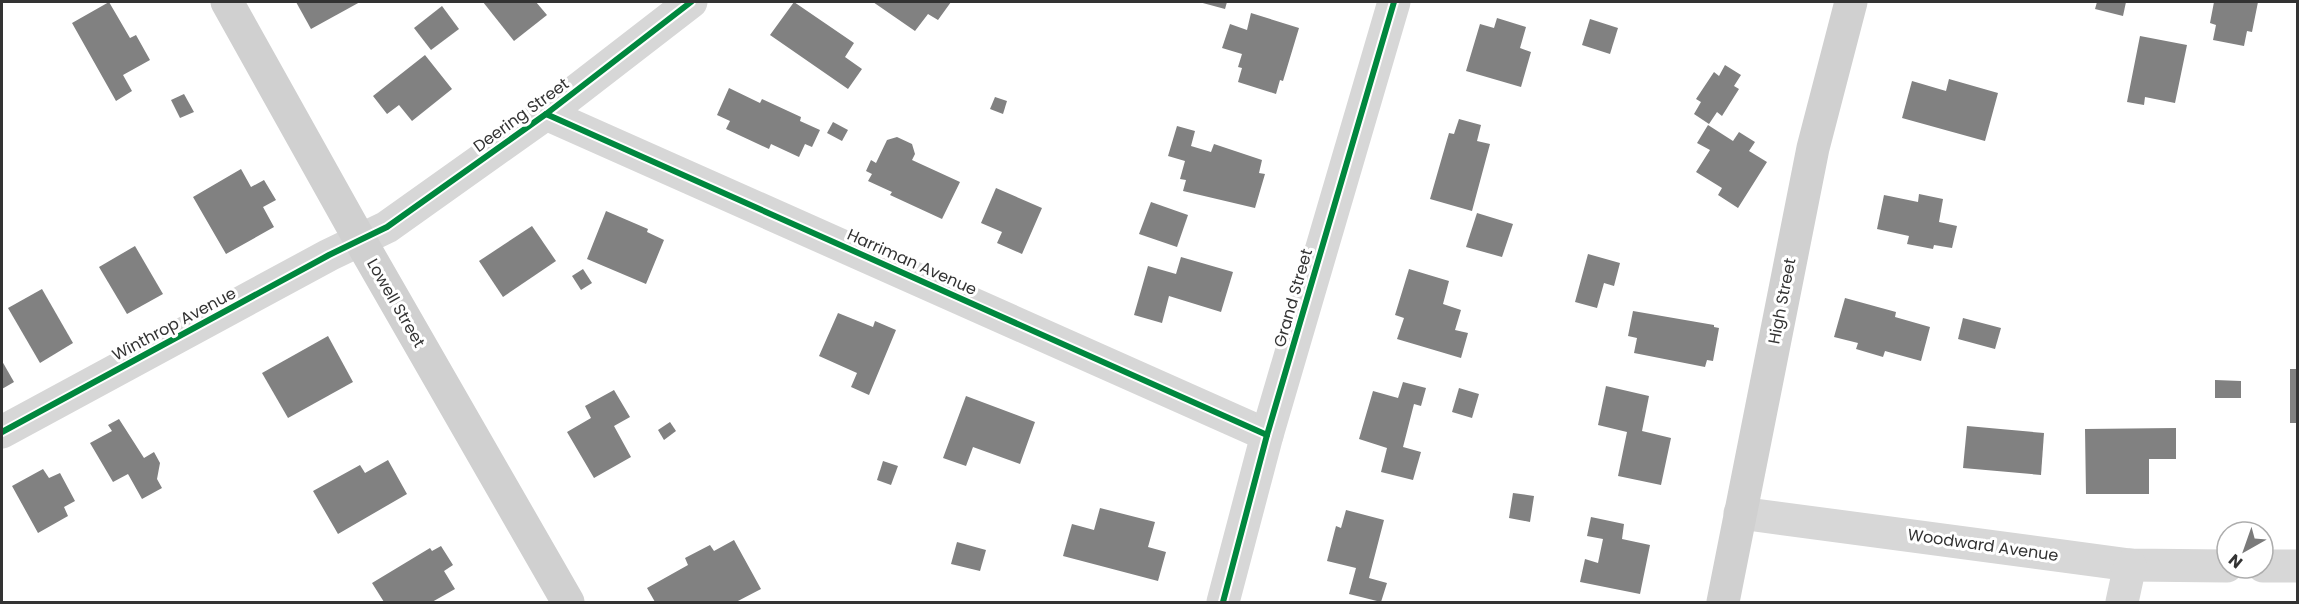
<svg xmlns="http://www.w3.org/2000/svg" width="2299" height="604" font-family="Poppins,sans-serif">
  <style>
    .building { fill: #818181 }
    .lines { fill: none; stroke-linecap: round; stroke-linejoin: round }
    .street { stroke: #d7d7d7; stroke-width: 33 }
    .secondary { stroke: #d0d0d0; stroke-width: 33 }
    .cycleway-casing { stroke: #fff; stroke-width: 10 }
    .cycleway { stroke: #00873e; stroke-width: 6 }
    .labels { text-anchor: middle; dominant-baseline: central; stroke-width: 6; stroke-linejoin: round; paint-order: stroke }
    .street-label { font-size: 16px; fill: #333; stroke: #fff }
  </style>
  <rect width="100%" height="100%" fill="#fff"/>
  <g class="building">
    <path d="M109 2 130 38 136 35 150 60 123 75 132 91 116 101 72 23Z"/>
    <path d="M296 2H360L311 29Z"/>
    <path d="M483 2H536L547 15 514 41Z"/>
    <path d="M794 2 854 43 845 57 862 69 848 89 770 35Z"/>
    <path d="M873 2H951L938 20 928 14 915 31Z"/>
    <path d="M1199 2H1227L1225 9Z"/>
    <path d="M2097 2H2126L2123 16 2095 9Z"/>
    <path d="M2214 2H2258L2252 32 2247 31 2244 46 2213 40 2216 25 2210 23Z"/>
    <path d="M442 6 459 29 431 50 414 28Z"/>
    <path d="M1251 13 1299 28 1283 81 1280 80 1276 94 1238 82 1242 68 1238 67 1242 54 1222 48 1230 24 1247 30Z"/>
    <path d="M1497 18 1526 27 1520 48 1531 52 1521 87 1466 71 1480 24 1494 28Z"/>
    <path d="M1590 19 1618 28 1610 54 1582 45Z"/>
    <path d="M2140 36 2187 45 2175 103 2145 97 2144 105 2127 102Z"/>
    <path d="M425 55 452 89 412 121 399 105 387 114 373 96Z"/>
    <path d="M1725 65 1741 75 1734 86 1739 89 1722 116 1717 112 1709 124 1694 114 1701 102 1696 99 1714 72 1719 76Z"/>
    <path d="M1949 79 1998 93 1985 141 1902 118 1912 81 1946 91Z"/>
    <path d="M729 88 760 103 762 99 801 117 800 121 820 130 812 147 805 144 799 157 771 144 769 149 726 129 730 121 717 115Z"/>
    <path d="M184 94 194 112 180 118 171 100Z"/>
    <path d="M995 97 1007 101 1003 114 990 109Z"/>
    <path d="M1459 119 1481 125 1477 141 1490 144 1472 211 1430 199 1449 133 1454 134Z"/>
    <path d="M833 122 848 130 842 141 827 133Z"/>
    <path d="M1708 125 1733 141 1739 132 1755 142 1749 151 1767 162 1738 208 1718 195 1722 188 1696 172 1710 150 1697 143Z"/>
    <path d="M1177 126 1195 131 1191 146 1211 152 1214 144 1262 160 1259 173 1265 174 1255 208 1183 191 1186 180 1180 179 1185 161 1168 156Z"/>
    <path d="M897 137 912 144 915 154 912 160 960 182 942 219 890 195 892 192 868 181 872 174 866 171 871 160 876 163 887 140Z"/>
    <path d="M241 169 251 187 264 180 276 200 263 207 274 227 226 254 193 197Z"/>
    <path d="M996 188 1042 208 1022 254 997 243 1002 232 981 223Z"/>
    <path d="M1919 194 1943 199 1939 222 1957 226 1952 248 1934 245 1933 249 1907 244 1909 236 1877 229 1884 195 1918 202Z"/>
    <path d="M1151 202 1188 215 1177 247 1139 234Z"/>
    <path d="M606 211 648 229 647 232 664 240 646 284 587 259Z"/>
    <path d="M1477 213 1513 224 1502 257 1466 247Z"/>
    <path d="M532 226 556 261 503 297 479 261Z"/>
    <path d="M135 246 163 294 127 314 99 267Z"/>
    <path d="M1588 254 1620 263 1614 286 1604 283 1597 308 1575 302Z"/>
    <path d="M1181 257 1233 272 1221 312 1169 296 1162 323 1134 315 1148 266 1176 274Z"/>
    <path d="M583 269 592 283 581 290 572 276Z"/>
    <path d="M1409 269 1449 281 1443 304 1461 310 1455 330 1468 333 1461 358 1397 339 1404 318 1395 315Z"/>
    <path d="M42 289 73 343 40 363 8 308Z"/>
    <path d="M1845 298 1896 312 1895 317 1930 327 1921 361 1885 351 1883 357 1856 349 1858 343 1834 337Z"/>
    <path d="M1633 311 1714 325V327L1719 328 1713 361 1707 360 1705 367 1634 353 1637 338 1628 336Z"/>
    <path d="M838 313 873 327 875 321 896 330 869 395 851 387 857 373 819 356Z"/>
    <path d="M1963 318 2001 328 1995 349 1958 339Z"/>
    <path d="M328 336 353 382 288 418 262 373Z"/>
    <path d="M2 361 14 382 2 389Z"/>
    <rect x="2290" y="369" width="8" height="54"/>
    <path d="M2215 380 2241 381V398H2215Z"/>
    <path d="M1403 382 1426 388 1421 406 1414 404 1403 447 1421 452 1413 480 1381 472 1387 448 1359 439 1373 391 1398 398Z"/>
    <path d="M1606 386 1649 396 1642 431 1671 438 1661 485 1618 476 1627 432 1598 425Z"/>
    <path d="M1459 388 1479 394 1472 418 1452 412Z"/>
    <path d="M614 390 630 417 614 426 631 457 594 478 567 432 591 418 585 406Z"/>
    <path d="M966 396 1035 422 1020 464 973 447 966 466 943 458Z"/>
    <path d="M119 419 144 458 154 452 160 463 157 479 162 488 142 499 128 474 113 482 90 443 112 431 108 425Z"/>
    <path d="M670 422 676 431 664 440 658 430Z"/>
    <path d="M1967 426 2044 433 2041 475 1963 468Z"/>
    <path d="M2176 428V459H2149V494H2086L2085 429Z"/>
    <path d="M388 460 407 494 338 534 313 491 360 465 365 473Z"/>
    <path d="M883 461 898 466 891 485 877 480Z"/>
    <path d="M43 469 49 478 60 473 75 501 64 507 68 516 38 533 12 486Z"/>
    <path d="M1513 493 1534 496 1530 522 1509 518Z"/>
    <path d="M1100 508 1155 522 1148 547 1166 552 1158 581 1063 556 1072 524 1094 530Z"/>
    <path d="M1346 510 1384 520 1369 578 1387 583 1381 602 1349 594 1356 568 1327 561 1336 526 1341 528Z"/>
    <path d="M1591 517 1624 524 1622 539 1650 545 1640 594 1580 582 1585 559 1598 563 1603 539 1587 536Z"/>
    <path d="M734 540 761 589 736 602H655L647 588 688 565 685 558 710 545 714 551Z"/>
    <path d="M957 542 986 550 980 571 951 564Z"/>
    <path d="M441 546 453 565 444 571 455 589 432 602H384L372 583 430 548 432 551Z"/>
  </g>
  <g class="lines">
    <g class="street">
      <path d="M546 114 1267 435"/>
      <path d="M2 432 329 255 387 227 546 114 691 2"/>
      <path d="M1740 513 2130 565 2227 566"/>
      <path d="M2263 566H2298"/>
      <path d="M1223 602 1267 435 1394 2"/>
      <path d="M2122 602 2130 565"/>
    </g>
    <g class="secondary">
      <path d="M227 2 360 240 568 602"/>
      <path d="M1723 602 1813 148 1851 2"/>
    </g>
    <defs>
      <g id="cycleway">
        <path d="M546 114 1267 435"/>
        <path d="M2 432 329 255 387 227 546 114 691 2"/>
        <path d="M1223 602 1267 435 1394 2"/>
      </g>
    </defs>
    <use href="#cycleway" class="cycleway-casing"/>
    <use href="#cycleway" class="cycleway"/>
  </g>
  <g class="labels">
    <g class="street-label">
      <text transform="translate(521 115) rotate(-36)">Deering Street</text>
      <text transform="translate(912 262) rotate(24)">Harriman Avenue</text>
      <text transform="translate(1293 298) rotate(-74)">Grand Street</text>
      <text transform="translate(1782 301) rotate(-79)">High Street</text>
      <text transform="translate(396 303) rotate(60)">Lowell Street</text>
      <text transform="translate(174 324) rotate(-28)">Winthrop Avenue</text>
      <text transform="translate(1983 545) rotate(8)">Woodward Avenue</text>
    </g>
  </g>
  <rect width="2299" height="604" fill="none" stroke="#333333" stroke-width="6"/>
  <g transform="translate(2245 550) rotate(220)"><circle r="28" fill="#ffffff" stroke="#adadad" stroke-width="1.5"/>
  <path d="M0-4.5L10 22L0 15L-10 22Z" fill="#7a7a7a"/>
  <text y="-9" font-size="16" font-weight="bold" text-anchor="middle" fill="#333333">N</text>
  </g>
</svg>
